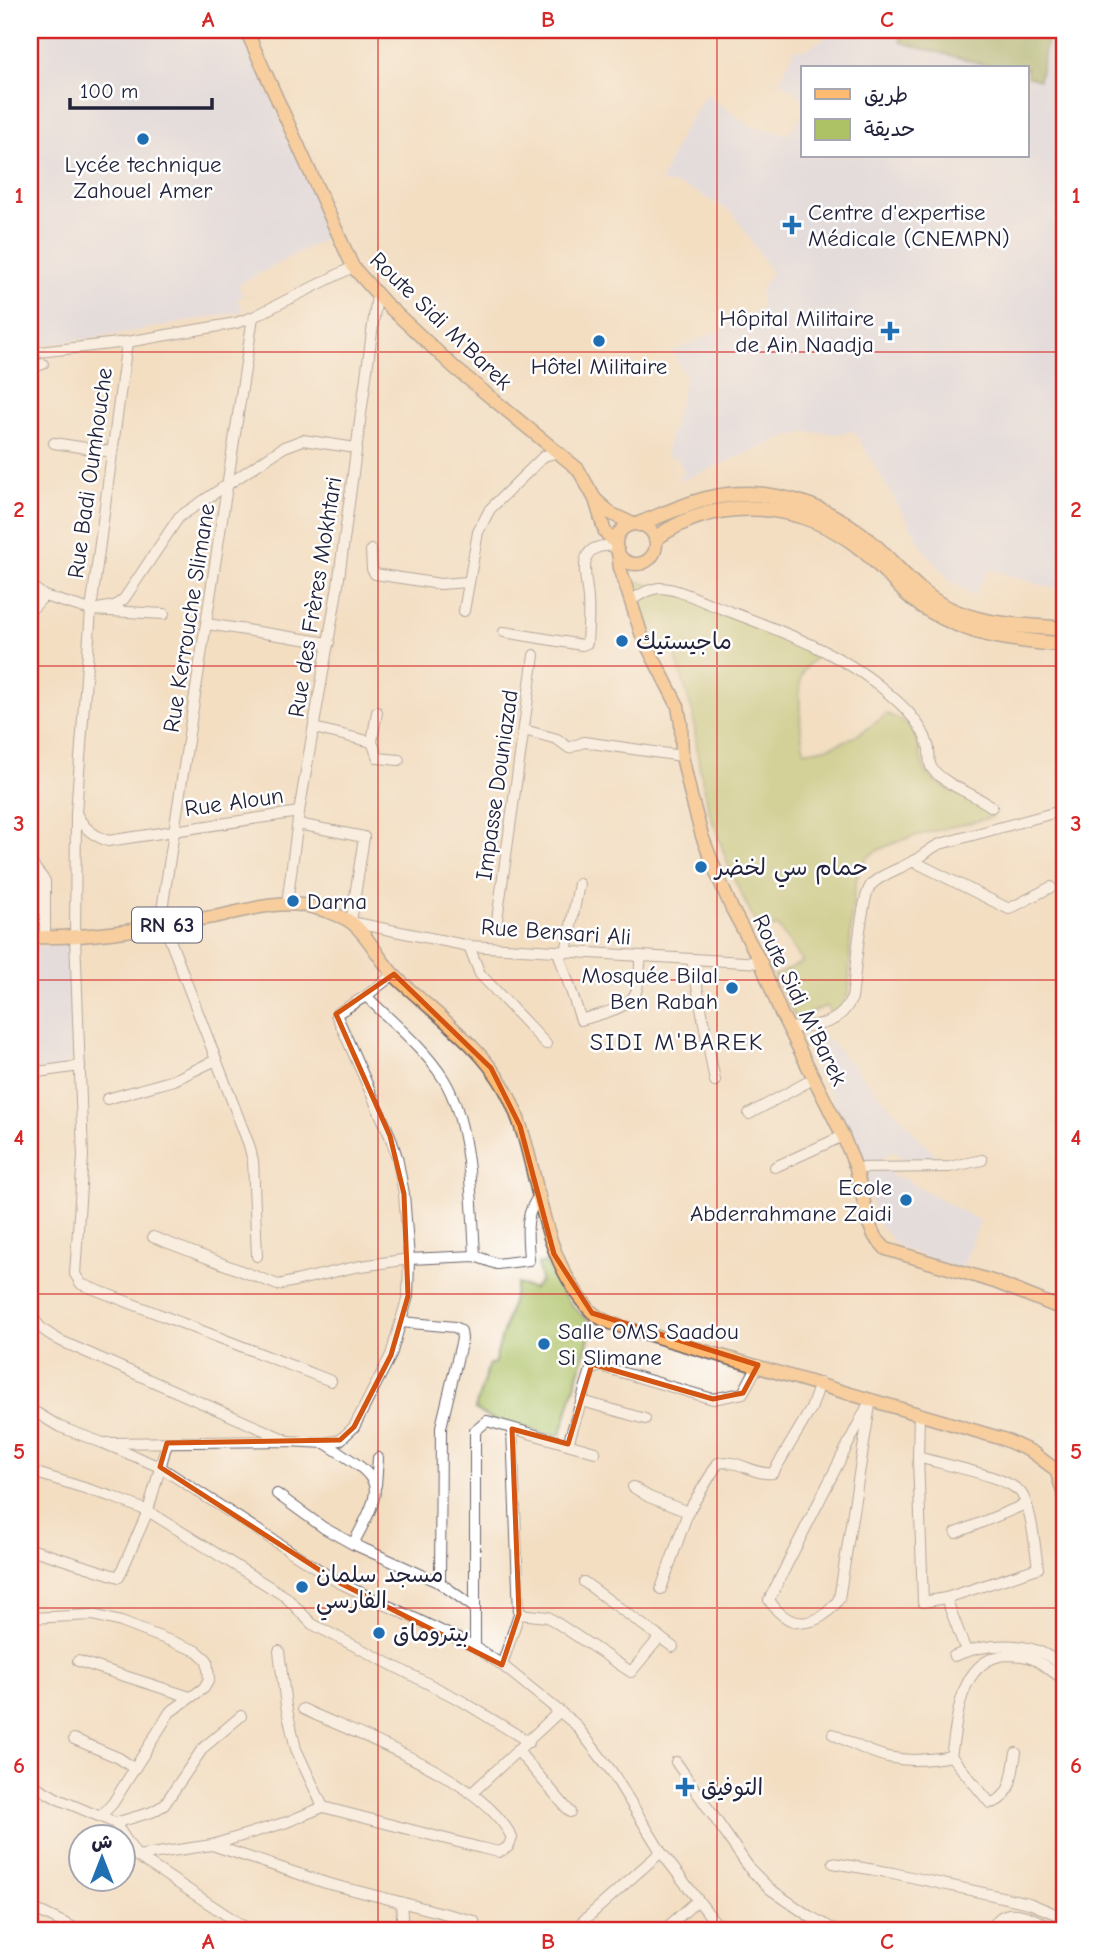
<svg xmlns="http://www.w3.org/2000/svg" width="1095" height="1960" font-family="'Comic Neue','Playpen Sans Arabic',sans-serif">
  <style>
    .built { fill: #d3d9f9 }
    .green { fill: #adc165; stroke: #687250; stroke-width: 2 }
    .forest { fill: #8aa75a; stroke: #56644a; stroke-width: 2 }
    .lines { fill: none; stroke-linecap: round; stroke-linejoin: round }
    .minor-casing { stroke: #6b646a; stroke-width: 12 }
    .major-casing { stroke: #6b646a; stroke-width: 15 }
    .highway-casing { stroke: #6b646a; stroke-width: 17 }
    .minor { stroke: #fff; stroke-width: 10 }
    .major { stroke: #febb71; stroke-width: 12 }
    .highway { stroke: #febb71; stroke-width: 14 }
    .marked { fill: none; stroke: #d45411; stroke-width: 5; stroke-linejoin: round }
    .grid { fill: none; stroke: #d62828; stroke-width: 2; stroke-opacity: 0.55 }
    .poi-dot { fill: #1f6fb2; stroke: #fff; stroke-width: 2.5 }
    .labels { text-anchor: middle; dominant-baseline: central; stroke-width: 5; stroke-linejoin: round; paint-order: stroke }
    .shield { fill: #fff; stroke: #646476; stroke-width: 2 }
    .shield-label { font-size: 21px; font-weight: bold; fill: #22223b }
    .poi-label { font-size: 23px; fill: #22223b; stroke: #fff; text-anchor: start }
    .street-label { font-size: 23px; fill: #22223b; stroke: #fff }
    .neighbourhood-label { font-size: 24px; letter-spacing: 2px; fill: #22223b; stroke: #fff }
    .neatline { fill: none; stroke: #d62828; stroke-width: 2.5 }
    .grid-label { font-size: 23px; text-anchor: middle; font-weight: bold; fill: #d62828 }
  </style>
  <rect width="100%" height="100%" fill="#fff"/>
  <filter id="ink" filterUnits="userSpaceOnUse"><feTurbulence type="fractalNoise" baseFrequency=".0143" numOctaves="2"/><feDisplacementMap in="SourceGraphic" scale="14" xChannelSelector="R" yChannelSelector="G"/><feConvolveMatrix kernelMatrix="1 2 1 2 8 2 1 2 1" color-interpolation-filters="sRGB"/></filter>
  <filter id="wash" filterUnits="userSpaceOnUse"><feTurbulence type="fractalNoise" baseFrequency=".00686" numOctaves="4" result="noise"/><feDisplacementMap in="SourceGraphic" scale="28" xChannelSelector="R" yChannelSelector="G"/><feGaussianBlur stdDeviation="1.57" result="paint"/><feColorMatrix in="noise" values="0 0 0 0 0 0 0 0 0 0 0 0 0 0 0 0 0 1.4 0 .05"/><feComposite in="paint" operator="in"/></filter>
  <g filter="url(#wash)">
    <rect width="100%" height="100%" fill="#f3dec2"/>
    <g class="built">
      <path d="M30 30H241L331 235 238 285 243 295 237 299 243 311 124 333 30 347Z"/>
      <path d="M838 30H1065V592L989 569 974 596 950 580 925 551 854 431 840 434 807 432 781 439 681 481 679 476 685 473 676 456 670 459 666 451 686 377 672 352 760 311 761 289 772 273 733 213 693 190 673 184 660 183 682 132 706 94 749 125 788 134 803 115V156H1027V68H803V98L780 81 795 49 805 50Z"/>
      <path d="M68 945 76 1049 65 1069 30 1072V947Z"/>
      <path d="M822 1033 939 1159 906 1162 894 1151 881 1158 883 1163 863 1164 808 1045 805 1034Z"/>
      <path d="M887 1167 894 1178H902L980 1221 962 1269 900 1248 879 1225 863 1177 871 1171Z"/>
    </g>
    <g class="green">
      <path d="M634 580 692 599 819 653C814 659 805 667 802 674 798 683 800 743 805 751 838 749 862 734 887 714 893 717 902 720 907 725 924 741 916 766 932 779 951 796 979 796 993 817 962 825 886 838 866 859 848 877 850 964 849 991L843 1006 832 1015 826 1006 796 1019 774 976 803 962 777 926 759 930 732 875 709 811 699 765 693 714 674 650H663L642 620Z"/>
      <path d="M546 1263C556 1288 571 1308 593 1324L561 1434 551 1435 489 1418 475 1409 489 1364H494L517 1284 533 1289 541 1281 538 1264Z"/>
    </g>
    <path class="forest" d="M902 30H1049L1039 80 1027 76V68H997L900 42Z"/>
  </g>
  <g filter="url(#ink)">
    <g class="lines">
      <defs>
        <g id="minor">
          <path d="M253 317 162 910 167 932 249 1145 253 1161 257 1256"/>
          <path d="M127 342 91 610 76 813C84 828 92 835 108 841L299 812"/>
          <path d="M30 353 127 342 236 323 253 317 353 267"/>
          <path d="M30 368 43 364"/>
          <path d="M54 443 112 452"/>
          <path d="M371 550 372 569 375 574 440 584 468 582"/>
          <path d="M30 585 44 596"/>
          <path d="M630 601C640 595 648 589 659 588 676 588 695 598 710 604 767 626 834 648 882 688 899 702 922 722 928 745 931 754 927 763 933 770 949 787 973 793 992 807"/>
          <path d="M91 610 115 606 124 599 179 517 284 447 303 440 356 448"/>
          <path d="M30 611 44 596 91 610 164 614"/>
          <path d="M464 611 478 532 490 509 544 456 558 452"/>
          <path d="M207 624 329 643"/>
          <path d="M504 632 582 645 587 643C588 629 589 613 588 599 586 572 574 542 616 546"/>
          <path d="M377 712 372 742 378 758 399 760"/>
          <path d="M314 728 372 742"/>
          <path d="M524 730 557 739 569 748 584 742 682 756"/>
          <path d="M76 813 75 936 83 1156 75 1274 81 1284 331 1381"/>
          <path d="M298 824 364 837 351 922 469 946 761 963"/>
          <path d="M913 861 1009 909 1051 887"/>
          <path d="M30 862 45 881V938"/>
          <path d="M287 904 299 812 338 585 377 295"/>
          <path d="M497 920 534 655"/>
          <path d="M469 946 480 974 546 1044"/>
          <path d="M558 952 581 1020C598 1014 629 1010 636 992 640 981 639 968 641 957"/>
          <path d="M566 952 579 884"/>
          <path d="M692 960 715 1081"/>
          <path d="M394 974 366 996 336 1014 390 1136 397 1157 404 1194 409 1259 475 1256 497 1264 529 1260C528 1236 523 1214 540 1195"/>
          <path d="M366 996C392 1022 423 1047 443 1078 471 1122 472 1205 475 1256"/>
          <path d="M789 1028C818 1025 838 1027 852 998 855 978 861 896 871 885 881 874 900 869 913 861 924 856 928 849 940 844L1057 812 1065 813"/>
          <path d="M30 1073 80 1066"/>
          <path d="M107 1099 174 1080 216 1060"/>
          <path d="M749 1114 815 1078"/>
          <path d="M775 1167 843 1136"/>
          <path d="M856 1168 949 1167 982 1160"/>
          <path d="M30 1311C36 1327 47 1333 61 1341L284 1439"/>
          <path d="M401 1322 455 1327 461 1331 462 1339 441 1427 440 1583"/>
          <path d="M871 1399 839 1599C818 1628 790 1632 769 1600Z"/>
          <path d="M582 1401 645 1419"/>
          <path d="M30 1409 60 1427 103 1443 288 1441 325 1443 340 1440 354 1427 391 1355 408 1296 409 1259 355 1267 278 1285 153 1237"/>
          <path d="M103 1443 160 1467 338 1582 475 1647 502 1665 575 1724 612 1772 661 1852 721 1930"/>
          <path d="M325 1443C384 1481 387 1481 353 1544"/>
          <path d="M568 1444 591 1370 600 1366 713 1399 743 1393 758 1365"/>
          <path d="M918 1457C940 1464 1008 1476 1021 1493 1032 1508 1035 1549 1038 1568L946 1598 923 1602 918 1457 919 1414"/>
          <path d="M30 1471 113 1497 148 1511 286 1597 312 1624 462 1701 529 1742"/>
          <path d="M376 1485 378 1458"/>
          <path d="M633 1487 649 1497 688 1512"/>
          <path d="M277 1494 324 1528 353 1544 440 1583 475 1608"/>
          <path d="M956 1533 1026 1504"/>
          <path d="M30 1549 119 1577 148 1511 167 1443"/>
          <path d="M584 1582 673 1647"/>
          <path d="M661 1589 688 1512 718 1463C737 1458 754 1476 773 1473L811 1409 820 1383"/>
          <path d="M946 1598 966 1651"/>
          <path d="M519 1614 548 1617 631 1672 660 1637"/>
          <path d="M30 1618 93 1615 121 1622 197 1651 207 1660 209 1679 204 1688 170 1712 113 1803 101 1816"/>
          <path d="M475 1647V1431L487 1421 595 1452"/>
          <path d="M279 1651 286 1706 296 1749 323 1807"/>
          <path d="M954 1656C990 1641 1038 1639 1065 1670"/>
          <path d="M78 1661 190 1697"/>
          <path d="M502 1665 519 1614 512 1429"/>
          <path d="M833 1734C877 1757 900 1766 951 1756"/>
          <path d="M74 1739 119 1758 133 1768"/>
          <path d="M517 1750 570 1812"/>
          <path d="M1016 1753C1012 1771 1013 1799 990 1803L951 1756C958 1719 958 1660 1006 1655 1014 1655 1026 1656 1033 1659 1044 1664 1055 1674 1065 1680"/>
          <path d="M676 1762 750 1869 770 1889 809 1916 835 1930"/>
          <path d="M30 1783 58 1799 115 1823 137 1856 249 1930"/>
          <path d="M472 1793 560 1711"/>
          <path d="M115 1823 152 1812 164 1805 203 1748 241 1716"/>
          <path d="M212 1845 326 1883 474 1921"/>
          <path d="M137 1856 212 1845 287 1822 323 1807 481 1848 499 1852 508 1847 512 1838C485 1779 360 1736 303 1709"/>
          <path d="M833 1863 893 1873 1029 1903 1065 1918"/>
          <path d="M401 1902 403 1930"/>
          <path d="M30 1907 79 1930"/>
          <path d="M582 1922 661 1852"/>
          <path d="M664 1930 698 1900"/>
          <path d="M992 1930C1003 1900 1036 1919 1055 1930"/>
        </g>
        <g id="major">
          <path d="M246 30 353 267 385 303 455 368 578 469 595 499 605 532 616 544"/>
          <path d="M595 499 612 514 633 524"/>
          <circle cx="636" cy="544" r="20"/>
          <path d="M618 551 620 568 642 636 678 706 681 724 682 756 691 796 702 836 716 872 732 909 761 963 780 1011 843 1136 856 1168 869 1224 875 1237 886 1249 995 1282 1065 1310"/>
          <path d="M30 937C91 939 153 927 213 917 241 912 274 901 302 905 315 907 342 915 352 923 369 936 379 960 395 976 432 1012 479 1043 505 1089 540 1154 534 1237 580 1297 584 1302 588 1309 593 1313 607 1325 630 1328 647 1334L1003 1439 1032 1452 1056 1470 1065 1498"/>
        </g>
        <g id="highway">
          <path d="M639 524C662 515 685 504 710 498 768 485 829 505 873 544 897 566 916 592 945 607 984 627 1023 625 1065 629"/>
          <path d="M656 538C719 493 805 501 864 551 886 569 902 594 927 609 975 638 1012 639 1065 645"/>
        </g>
      </defs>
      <use href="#minor" class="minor-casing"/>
      <use href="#major" class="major-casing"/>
      <use href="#highway" class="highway-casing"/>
      <use href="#minor" class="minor"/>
      <use href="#major" class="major"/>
      <use href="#highway" class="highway"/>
    </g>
  </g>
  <path d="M0 0H1095V1960H0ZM394 974 491 1068 520 1126 554 1254 592 1313 758 1365 743 1393 713 1399 592 1364 568 1444 512 1429 519 1614 502 1665 338 1582 160 1467 167 1443 340 1440 354 1427 391 1355 408 1296 404 1194 390 1136 336 1014Z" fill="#f3dec2" fill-opacity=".55" fill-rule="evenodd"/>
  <path class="marked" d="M394 974 491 1068 520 1126 554 1254 592 1313 758 1365 743 1393 713 1399 592 1364 568 1444 512 1429 519 1614 502 1665 338 1582 160 1467 167 1443 340 1440 354 1427 391 1355 408 1296 404 1194 390 1136 336 1014Z"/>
  <path class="grid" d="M378 30V1930M717 30V1930M30 352H1065M30 666H1065M30 980H1065M30 1294H1065M30 1608H1065"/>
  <g class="poi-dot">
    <circle cx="143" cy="139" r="7"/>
    <path d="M788.5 214.5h7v7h7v7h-7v7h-7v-7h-7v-7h7z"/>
    <path d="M886.5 320.5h7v7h7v7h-7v7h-7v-7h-7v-7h7z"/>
    <circle cx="599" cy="341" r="7"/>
    <circle cx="622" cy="641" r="7"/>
    <circle cx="701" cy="867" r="7"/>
    <circle cx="293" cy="901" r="7"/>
    <circle cx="732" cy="988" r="7"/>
    <circle cx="906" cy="1200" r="7"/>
    <circle cx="544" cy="1344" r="7"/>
    <circle cx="302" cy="1587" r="7"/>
    <circle cx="379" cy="1633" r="7"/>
    <path d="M681.5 1776.5h7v7h7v7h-7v7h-7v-7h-7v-7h7z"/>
  </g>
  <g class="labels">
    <rect class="shield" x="132" y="907.5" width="70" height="35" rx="5"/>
    <g class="shield-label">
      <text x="167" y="925">RN 63</text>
    </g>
    <g class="poi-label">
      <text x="143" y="164" text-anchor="middle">Lycée technique<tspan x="143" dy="26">Zahouel Amer</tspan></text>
      <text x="808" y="212">Centre d'expertise<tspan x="808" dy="26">Médicale (CNEMPN)</tspan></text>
      <text x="874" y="318" text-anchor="end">Hôpital Militaire<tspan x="874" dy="26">de Ain Naadja</tspan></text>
      <text x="599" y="366" text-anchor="middle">Hôtel Militaire</text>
      <text x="636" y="641">ماجيستيك</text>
      <text x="715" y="867">حمام سي لخضر</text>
      <text x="307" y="901">Darna</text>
      <text x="718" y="975" text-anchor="end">Mosquée Bilal<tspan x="718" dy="26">Ben Rabah</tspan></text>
      <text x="892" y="1187" text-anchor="end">Ecole<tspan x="892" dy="26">Abderrahmane Zaidi</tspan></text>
      <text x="558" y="1331">Salle OMS Saadou<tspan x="558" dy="26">Si Slimane</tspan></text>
      <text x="316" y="1574">مسجد سلمان<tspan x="316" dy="26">الفارسي</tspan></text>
      <text x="393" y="1633">بيتروماق</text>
      <text x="701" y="1787">التوفيق</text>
    </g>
    <g class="street-label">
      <text transform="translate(441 321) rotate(44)">Route Sidi M'Barek</text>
      <text transform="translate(90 473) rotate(-82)">Rue Badi Oumhouche</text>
      <text transform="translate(315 597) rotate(-81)">Rue des Frères Mokhtari</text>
      <text transform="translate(189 618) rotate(-81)">Rue Kerrouche Slimane</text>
      <text transform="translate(497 785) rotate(-82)">Impasse Douniazad</text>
      <text transform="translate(234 802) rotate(-8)">Rue Aloun</text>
      <text transform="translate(556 932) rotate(4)">Rue Bensari Ali</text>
      <text transform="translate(800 1000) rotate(64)">Route Sidi M'Barek</text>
    </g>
    <g class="neighbourhood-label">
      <text x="677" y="1042">SIDI M'BAREK</text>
    </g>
  </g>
  <rect width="1095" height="1960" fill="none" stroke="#fff" stroke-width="77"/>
  <rect x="801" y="66" width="228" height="91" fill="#ffffff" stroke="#a7a7b1" stroke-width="2"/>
  <rect x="815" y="89" width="35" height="10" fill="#febb71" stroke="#a7a7b1" stroke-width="2"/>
  <text x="864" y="102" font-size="21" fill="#22223b">طريق</text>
  <rect x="815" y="119" width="35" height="21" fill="#adc165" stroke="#a7a7b1" stroke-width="2"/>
  <text x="864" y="136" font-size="21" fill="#22223b">حديقة</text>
  <g transform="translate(102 1858)"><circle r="33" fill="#ffffff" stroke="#a7a7b1" stroke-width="2"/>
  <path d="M0-5L12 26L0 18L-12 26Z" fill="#1f6fb2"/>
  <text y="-10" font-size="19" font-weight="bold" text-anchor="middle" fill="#22223b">ش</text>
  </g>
  <path d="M70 98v10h142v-10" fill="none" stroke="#22223b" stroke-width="3.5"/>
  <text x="80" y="98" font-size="21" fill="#22223b" stroke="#ffffff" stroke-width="5" paint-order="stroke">100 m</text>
  <rect x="38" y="38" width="1018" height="1884" class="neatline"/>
  <g class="grid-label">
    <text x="208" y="27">A</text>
    <text x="548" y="27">B</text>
    <text x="887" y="27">C</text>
    <text x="19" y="203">1</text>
    <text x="1076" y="203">1</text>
    <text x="19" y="517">2</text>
    <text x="1076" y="517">2</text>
    <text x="19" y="831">3</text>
    <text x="1076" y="831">3</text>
    <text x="19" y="1145">4</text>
    <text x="1076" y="1145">4</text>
    <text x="19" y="1459">5</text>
    <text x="1076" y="1459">5</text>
    <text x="19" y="1773">6</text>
    <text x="1076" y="1773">6</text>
    <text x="208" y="1949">A</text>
    <text x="548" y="1949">B</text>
    <text x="887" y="1949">C</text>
  </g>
</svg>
